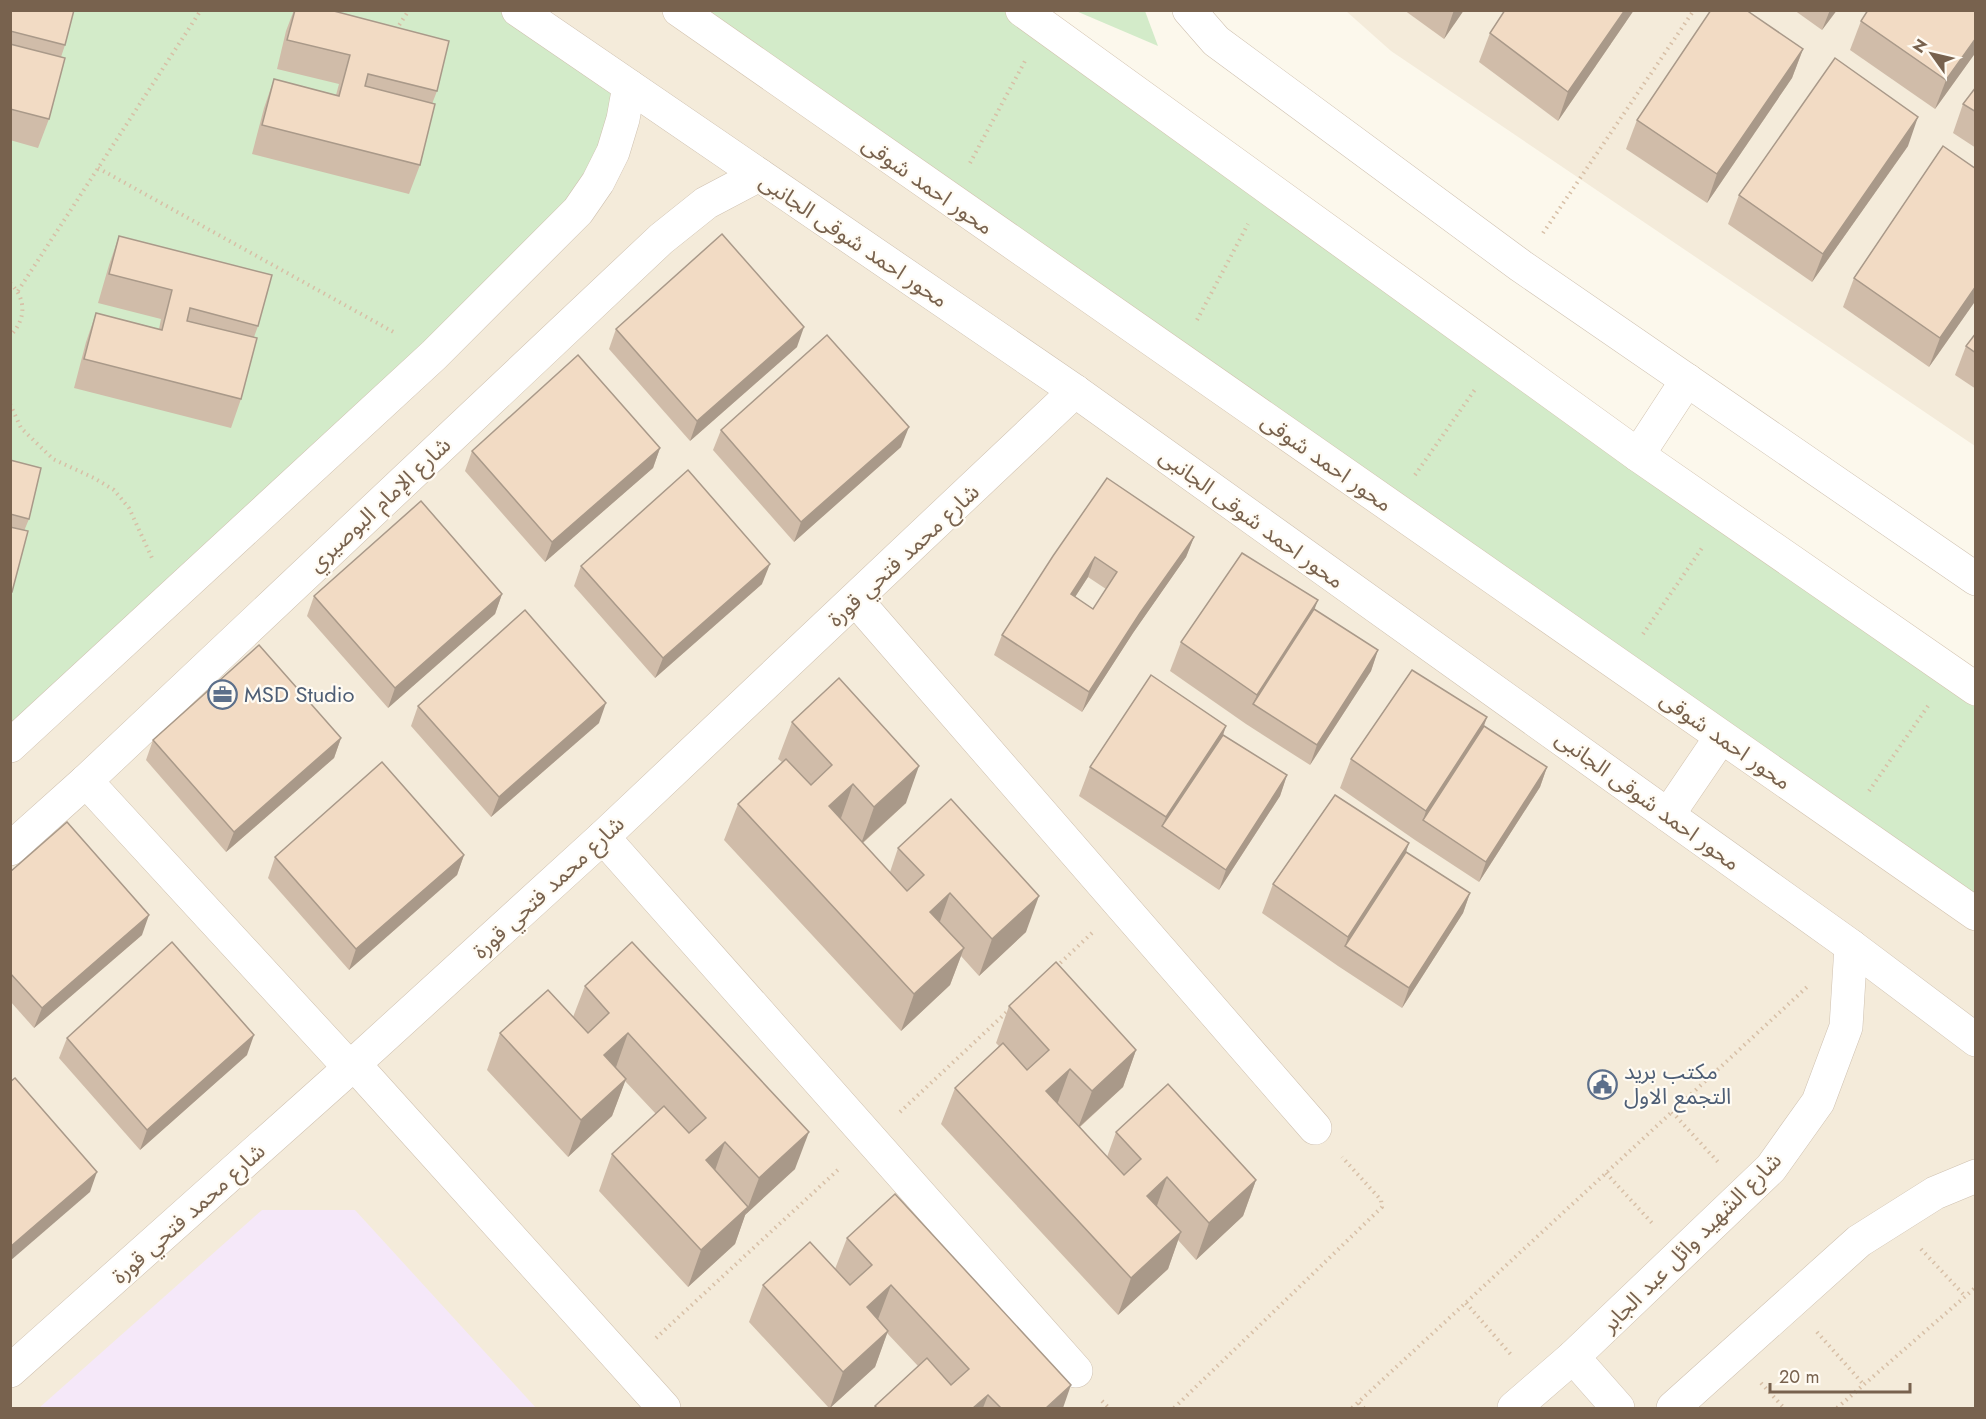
<svg xmlns="http://www.w3.org/2000/svg" width="1986" height="1419" font-family="Jost,'Noto Sans Arabic',sans-serif">
  <style>
    .residential { fill: #f4ebda }
    .education { fill: #f5e8f9 }
    .green { fill: #d3ebc9 }
    .lines { fill: none; stroke-linecap: round; stroke-linejoin: round }
    .minor-casing { stroke: #cfc1b0; stroke-width: 34 }
    .tertiary-casing { stroke: #cfc1b0; stroke-width: 34 }
    .secondary-casing { stroke: #d2c2ae; stroke-width: 34 }
    .path { stroke: #d7bfa6; stroke-width: 4; stroke-dasharray: 1.5 4.5; stroke-linecap: butt }
    .minor { stroke: #fff; stroke-width: 33 }
    .tertiary { stroke: #fff; stroke-width: 33 }
    .secondary { stroke: #fff; stroke-width: 33 }
    .wall { fill: #d0bca9; fill-rule: evenodd }
    .shaded-wall { fill: #a99989 }
    .building { fill: #f2dbc4; stroke: #a99989; stroke-width: 1.5; fill-rule: evenodd }
    .labels { text-anchor: middle; dominant-baseline: central; stroke-width: 4.5; stroke-linejoin: round; paint-order: stroke }
    .street-label { font-size: 22px; fill: #78624e; stroke: #fffbf3 }
    .service-label { font-size: 22px; fill: #4e5e75; stroke: #fffbf3; text-anchor: start }
  </style>
  <rect width="100%" height="100%" fill="#fcf8ec"/>
  <g class="residential">
    <path d="M10 11H875L1975 793V1408H11Z"/>
    <path d="M1346 11H1975V446L1391 51Z"/>
  </g>
  <path class="education" d="M262 1210H355L536 1408H39Z"/>
  <g class="green">
    <path d="M1021 10 1975 689V914L679 11Z"/>
    <path d="M11 11H513L629 86 598 182 11 746Z"/>
    <path d="M1076 11H1145L1158 46Z"/>
  </g>
  <g class="lines">
    <defs>
      <g id="minor">
        <path d="M856 600 1315 1128"/>
        <path d="M86 781 350 1068"/>
        <path d="M603 837 1076 1371"/>
        <path d="M354 1064 664 1408"/>
        <path d="M10 1371 354 1064 603 837 1075 391"/>
      </g>
      <g id="tertiary">
        <path d="M518 10 1075 391 1851 946 1976 1040"/>
        <path d="M1189 10 1216 41 1521 266 1976 579"/>
        <path d="M10 746 434 355 578 211 598 182 613 152 623 119 629 86"/>
        <path d="M10 849 86 781 661 239 706 203 759 175"/>
        <path d="M1573 1357 1618 1408"/>
        <path d="M1514 1408 1573 1357 1771 1168 1818 1102 1846 1027 1851 946"/>
        <path d="M1673 1408 1859 1241 1935 1193 1976 1176"/>
      </g>
      <g id="secondary">
        <path d="M679 10 1976 914"/>
        <path d="M1022 10 1638 455 1976 689"/>
        <path d="M1638 455 1687 380"/>
        <path d="M1668 815 1721 737"/>
      </g>
    </defs>
    <use href="#minor" class="minor-casing"/>
    <use href="#tertiary" class="tertiary-casing"/>
    <use href="#secondary" class="secondary-casing"/>
    <g class="path">
      <path d="M396 30 409 10"/>
      <path d="M970 163 1025 61"/>
      <path d="M98 168 397 334"/>
      <path d="M1543 233 1694 10"/>
      <path d="M10 283C27 299 26 320 10 336"/>
      <path d="M18 291 201 10"/>
      <path d="M1197 320 1248 224"/>
      <path d="M10 404 21 428 53 459 94 478 114 490 129 508 152 558"/>
      <path d="M1415 475 1476 388"/>
      <path d="M1643 634 1702 548"/>
      <path d="M1869 791 1928 706"/>
      <path d="M1056 967 1092 933"/>
      <path d="M900 1112 1011 1008"/>
      <path d="M1672 1112 1718 1162"/>
      <path d="M1606 1173 1652 1223"/>
      <path d="M1921 1249 1965 1296"/>
      <path d="M1466 1303 1513 1357"/>
      <path d="M1817 1332 1864 1385"/>
      <path d="M656 1338 840 1168"/>
      <path d="M1761 1383 1784 1408"/>
      <path d="M1102 1401 1109 1408"/>
      <path d="M1359 1403 1364 1408"/>
      <path d="M1174 1408 1382 1207 1381 1200 1342 1157"/>
      <path d="M1352 1408 1807 987"/>
      <path d="M1837 1408 1976 1287"/>
    </g>
    <use href="#minor" class="minor"/>
    <use href="#tertiary" class="tertiary"/>
    <use href="#secondary" class="secondary"/>
  </g>
  <g class="wall">
    <path d="M10 10 65 45 61 57 49 119 38 148 10 140Z"/>
    <path d="M294 10H330L437 91 432 104 420 165 409 194 252 154 264 108 274 79 336 95 339 84 277 69 286 31Z"/>
    <path d="M1404 10H1464L1444 39Z"/>
    <path d="M1634 10 1558 121 1479 62 1490 33Z"/>
    <path d="M1794 10H1837L1822 30Z"/>
    <path d="M1976 10V52L1935 109 1850 50 1861 21Z"/>
    <path d="M1803 49 1792 78 1707 203 1626 149 1637 120Z"/>
    <path d="M1976 87V148L1953 133 1963 104Z"/>
    <path d="M1908 146 1812 282 1728 224 1739 195Z"/>
    <path d="M119 236 258 326 254 337 241 399 231 428 74 388 86 342 96 313 159 329 161 319 98 303 109 265Z"/>
    <path d="M1854 278 1976 300 1929 367 1843 307Z"/>
    <path d="M616 329 797 347 690 441 609 349Z"/>
    <path d="M1976 333V389L1955 375 1966 346Z"/>
    <path d="M721 430 901 447 794 542 713 450Z"/>
    <path d="M660 448 653 468 545 562 465 471 472 451Z"/>
    <path d="M10 460 29 519 24 531 10 596Z"/>
    <path d="M1194 537 1186 557 1133 633 1082 712 994 655 1002 635 1053 556ZM1088 577 1106 589 1093 609 1075 597Z"/>
    <path d="M581 566 762 584 655 678 574 586Z"/>
    <path d="M502 594 495 614 388 708 307 616 314 596Z"/>
    <path d="M1314 609 1378 650 1371 671 1310 765 1246 724 1170 671 1181 642Z"/>
    <path d="M418 706 599 723 491 817 411 726Z"/>
    <path d="M1487 717 1484 726 1547 767 1540 787 1479 882 1415 840 1340 788 1351 759Z"/>
    <path d="M792 722 906 803 863 843 890 872 898 848 1026 932 979 976 961 956 950 985 901 1031 724 840 738 804 782 762 778 759Z"/>
    <path d="M1226 726 1223 735 1287 775 1280 796 1219 890 1079 796 1090 767Z"/>
    <path d="M341 738 334 758 226 852 146 760 153 740Z"/>
    <path d="M1409 843 1406 852 1470 893 1463 913 1402 1008 1338 966 1262 913 1273 884Z"/>
    <path d="M464 855 457 875 349 970 268 878 275 857Z"/>
    <path d="M10 872 142 935 34 1028 10 1001Z"/>
    <path d="M585 986 795 1169 745 1215 735 1244 688 1287 599 1191 612 1154 656 1114 625 1081 612 1116 568 1157 487 1070 500 1033 573 1017Z"/>
    <path d="M1009 1006 1136 1050 1123 1087 1080 1127 1107 1157 1116 1132 1256 1180 1243 1216 1196 1260 1178 1240 1168 1269 1118 1315 941 1124 955 1088 999 1046 996 1043Z"/>
    <path d="M67 1038 247 1055 140 1150 59 1058Z"/>
    <path d="M847 1238 1063 1408H874L875 1406 918 1366 887 1333 875 1367 830 1408H829L749 1322 763 1285 835 1269Z"/>
  </g>
  <g class="shaded-wall">
    <path d="M1454 10H1464L1444 39Z"/>
    <path d="M1625 10H1634L1558 121 1568 92Z"/>
    <path d="M1830 10H1837L1822 30Z"/>
    <path d="M1976 38V52L1935 109 1946 80Z"/>
    <path d="M1803 49 1792 78 1707 203 1717 174Z"/>
    <path d="M1918 117 1908 146 1812 282 1823 254Z"/>
    <path d="M1976 286V300L1929 367 1940 338Z"/>
    <path d="M804 327 797 347 690 441 697 421Z"/>
    <path d="M909 427 901 447 794 542 801 522Z"/>
    <path d="M660 448 653 468 545 562 552 542Z"/>
    <path d="M1194 537 1186 557 1133 633 1082 712 1089 692 1140 613Z"/>
    <path d="M1095 557 1088 577 1064 614 1071 594Z"/>
    <path d="M770 564 762 584 655 678 663 658Z"/>
    <path d="M502 594 495 614 388 708 395 688Z"/>
    <path d="M1318 600 1307 629 1253 704 1257 695Z"/>
    <path d="M1378 650 1371 671 1310 765 1317 745Z"/>
    <path d="M606 703 599 723 491 817 499 797Z"/>
    <path d="M1487 717 1476 746 1423 820 1426 811Z"/>
    <path d="M1226 726 1216 755 1162 826 1166 817Z"/>
    <path d="M341 738 334 758 226 852 234 832Z"/>
    <path d="M919 766 906 803 861 844 874 807Z"/>
    <path d="M1547 767 1540 787 1479 882 1486 862Z"/>
    <path d="M1287 775 1280 796 1219 890 1226 870Z"/>
    <path d="M853 784 840 821 829 806Z"/>
    <path d="M1409 843 1399 872 1345 946 1348 937Z"/>
    <path d="M464 855 457 875 349 970 356 949Z"/>
    <path d="M950 893 937 930 930 912Z"/>
    <path d="M1470 893 1463 913 1402 1008 1409 988Z"/>
    <path d="M1039 896 1026 932 979 976 992 939Z"/>
    <path d="M149 915 142 935 34 1028 42 1008Z"/>
    <path d="M964 948 950 985 901 1031 914 994Z"/>
    <path d="M628 1033 615 1070 604 1055Z"/>
    <path d="M254 1035 247 1055 140 1150 147 1130Z"/>
    <path d="M1136 1050 1123 1087 1078 1128 1092 1091Z"/>
    <path d="M1070 1069 1057 1105 1046 1091Z"/>
    <path d="M626 1079 612 1116 568 1157 581 1120Z"/>
    <path d="M809 1132 795 1169 745 1215 759 1178Z"/>
    <path d="M725 1142 712 1179 706 1160Z"/>
    <path d="M97 1172 90 1192 10 1261V1247Z"/>
    <path d="M1167 1177 1154 1214 1147 1196Z"/>
    <path d="M1256 1180 1243 1216 1196 1260 1209 1223Z"/>
    <path d="M748 1207 735 1244 688 1287 701 1250Z"/>
    <path d="M1181 1232 1168 1269 1118 1315 1131 1278Z"/>
    <path d="M891 1285 877 1322 867 1307Z"/>
    <path d="M888 1331 875 1367 830 1408 843 1372Z"/>
    <path d="M1071 1385 1063 1408H1046Z"/>
    <path d="M988 1395 983 1408H973Z"/>
  </g>
  <g class="building">
    <path d="M10 10H74L65 45 10 31Z"/>
    <path d="M295 10H330L449 41 437 91 368 74 365 86 435 104 420 165 262 125 274 79 339 96 350 55 287 40Z"/>
    <path d="M1505 10H1625L1568 92 1490 33Z"/>
    <path d="M1711 10H1746L1803 49 1717 174 1637 120Z"/>
    <path d="M1868 10H1976V38L1946 80 1861 21Z"/>
    <path d="M10 44 65 58 49 119 10 109Z"/>
    <path d="M1835 58 1918 117 1823 254 1739 195Z"/>
    <path d="M1976 87V112L1963 104Z"/>
    <path d="M1943 146 1976 169V286L1940 338 1854 278Z"/>
    <path d="M722 234 804 327 697 421 616 329Z"/>
    <path d="M119 236 272 275 258 326 190 308 187 321 257 338 241 399 84 359 96 313 162 330 172 290 109 274Z"/>
    <path d="M1976 333V353L1966 346Z"/>
    <path d="M827 335 909 427 801 522 721 430Z"/>
    <path d="M578 355 660 448 552 542 472 451Z"/>
    <path d="M10 460 41 468 29 519 10 514Z"/>
    <path d="M688 470 770 564 663 658 581 566Z"/>
    <path d="M1107 478 1194 537 1140 613 1089 692 1002 635 1053 556ZM1095 557 1117 572 1093 609 1071 594Z"/>
    <path d="M421 501 502 594 395 688 314 596Z"/>
    <path d="M10 527 28 531 12 592H10Z"/>
    <path d="M1242 553 1318 600 1257 695 1181 642Z"/>
    <path d="M1314 609 1378 650 1317 745 1253 704Z"/>
    <path d="M525 610 606 703 499 797 418 706Z"/>
    <path d="M259 645 341 738 234 832 153 740Z"/>
    <path d="M1412 670 1487 717 1426 811 1351 759Z"/>
    <path d="M1151 675 1226 726 1166 817 1090 767Z"/>
    <path d="M839 678 919 766 874 807 853 784 829 806 907 891 924 875 898 848 951 799 1039 896 992 939 950 893 930 912 964 948 914 994 738 804 786 759 811 785 832 765 792 722Z"/>
    <path d="M1484 726 1547 767 1486 862 1423 820Z"/>
    <path d="M1223 735 1287 775 1226 870 1162 826Z"/>
    <path d="M382 762 464 855 356 949 275 857Z"/>
    <path d="M1335 795 1409 843 1348 937 1273 884Z"/>
    <path d="M67 822 149 915 42 1008 10 973V872Z"/>
    <path d="M1406 852 1470 893 1409 988 1345 946Z"/>
    <path d="M172 942 254 1035 147 1130 67 1038Z"/>
    <path d="M632 942 809 1132 759 1178 725 1142 706 1160 748 1207 701 1250 612 1154 664 1106 689 1133 706 1118 628 1033 604 1055 626 1079 581 1120 500 1033 548 990 588 1033 609 1013 585 986Z"/>
    <path d="M1056 962 1136 1050 1092 1091 1070 1069 1046 1091 1124 1175 1141 1159 1116 1132 1168 1084 1256 1180 1209 1223 1167 1177 1147 1196 1181 1232 1131 1278 955 1088 1003 1043 1027 1070 1049 1050 1009 1006Z"/>
    <path d="M15 1078 97 1172 10 1247V1082Z"/>
    <path d="M895 1194 1071 1385 1046 1408H1001L988 1395 973 1408H877L875 1406 927 1358 951 1385 969 1369 891 1285 867 1307 888 1331 843 1372 763 1285 810 1242 850 1285 872 1265 847 1238Z"/>
  </g>
  <defs>
    <symbol id="office-ring" viewBox="-11 -11 22 22"><circle r="9.5" fill="#fffbf3" stroke="#5c6f8a" stroke-width="1.5"/><path d="M-6-3h4V-5.5h4V-3h4V5H-6ZM-1-4.5V-3h2v-1.5ZM-6 0V1H6V0Z" fill="#5c6f8a"/></symbol>
    <symbol id="civic-ring" viewBox="-11 -11 22 22"><circle r="9.5" fill="#fffbf3" stroke="#5c6f8a" stroke-width="1.5"/><path d="M-.6-6.5H3V-4.5H.6V-3L4-1V1h2V6H-6V1h2V-1L-.6-3ZM-1.2 2.5V6h2.4V2.5Z" fill="#5c6f8a"/></symbol>
  </defs>
  <g fill-rule="evenodd">
    <use href="#office-ring" x="206" y="678" width="33" height="33"/>
    <use href="#civic-ring" x="1586" y="1068" width="33" height="33"/>
  </g>
  <g class="labels">
    <g class="street-label">
      <text transform="translate(928 185) rotate(35)">محور احمد شوقى</text>
      <text transform="translate(854 240) rotate(34)">محور احمد شوقى الجانبى</text>
      <text transform="translate(1327 462) rotate(35)">محور احمد شوقى</text>
      <text transform="translate(379 504) rotate(-43)">شارع الإمام البوصيري</text>
      <text transform="translate(1252 518) rotate(36)">محور احمد شوقى الجانبى</text>
      <text transform="translate(903 555) rotate(-43)">شارع محمد فتحي قورة</text>
      <text transform="translate(1726 740) rotate(35)">محور احمد شوقى</text>
      <text transform="translate(1648 800) rotate(36)">محور احمد شوقى الجانبى</text>
      <text transform="translate(548 887) rotate(-43)">شارع محمد فتحي قورة</text>
      <text transform="translate(188 1213) rotate(-42)">شارع محمد فتحي قورة</text>
      <text transform="translate(1691 1242) rotate(-45)">شارع الشهيد وائل عبد الجابر</text>
    </g>
    <g class="service-label">
      <text x="244" y="694">MSD Studio</text>
      <text x="1624" y="1071">مكتب بريد<tspan x="1624" dy="25">التجمع الاول</tspan></text>
    </g>
  </g>
  <rect width="1986" height="1419" fill="none" stroke="#78624e" stroke-width="24"/>
  <g transform="translate(1932 54) rotate(304)" stroke="#fffbf3" stroke-width="4.5" paint-order="stroke">
  <path d="M0-4.5L10 22L0 15L-10 22Z" fill="#78624e"/>
  <text y="-9" font-size="16" font-weight="bold" text-anchor="middle" fill="#78624e">N</text>
  </g>
  <path d="M1770 1383v9h140v-9" fill="none" stroke="#78624e" stroke-width="3"/>
  <text x="1779" y="1383" font-size="18" fill="#78624e" stroke="#fffbf3" stroke-width="4.5" paint-order="stroke">20 m</text>
</svg>
